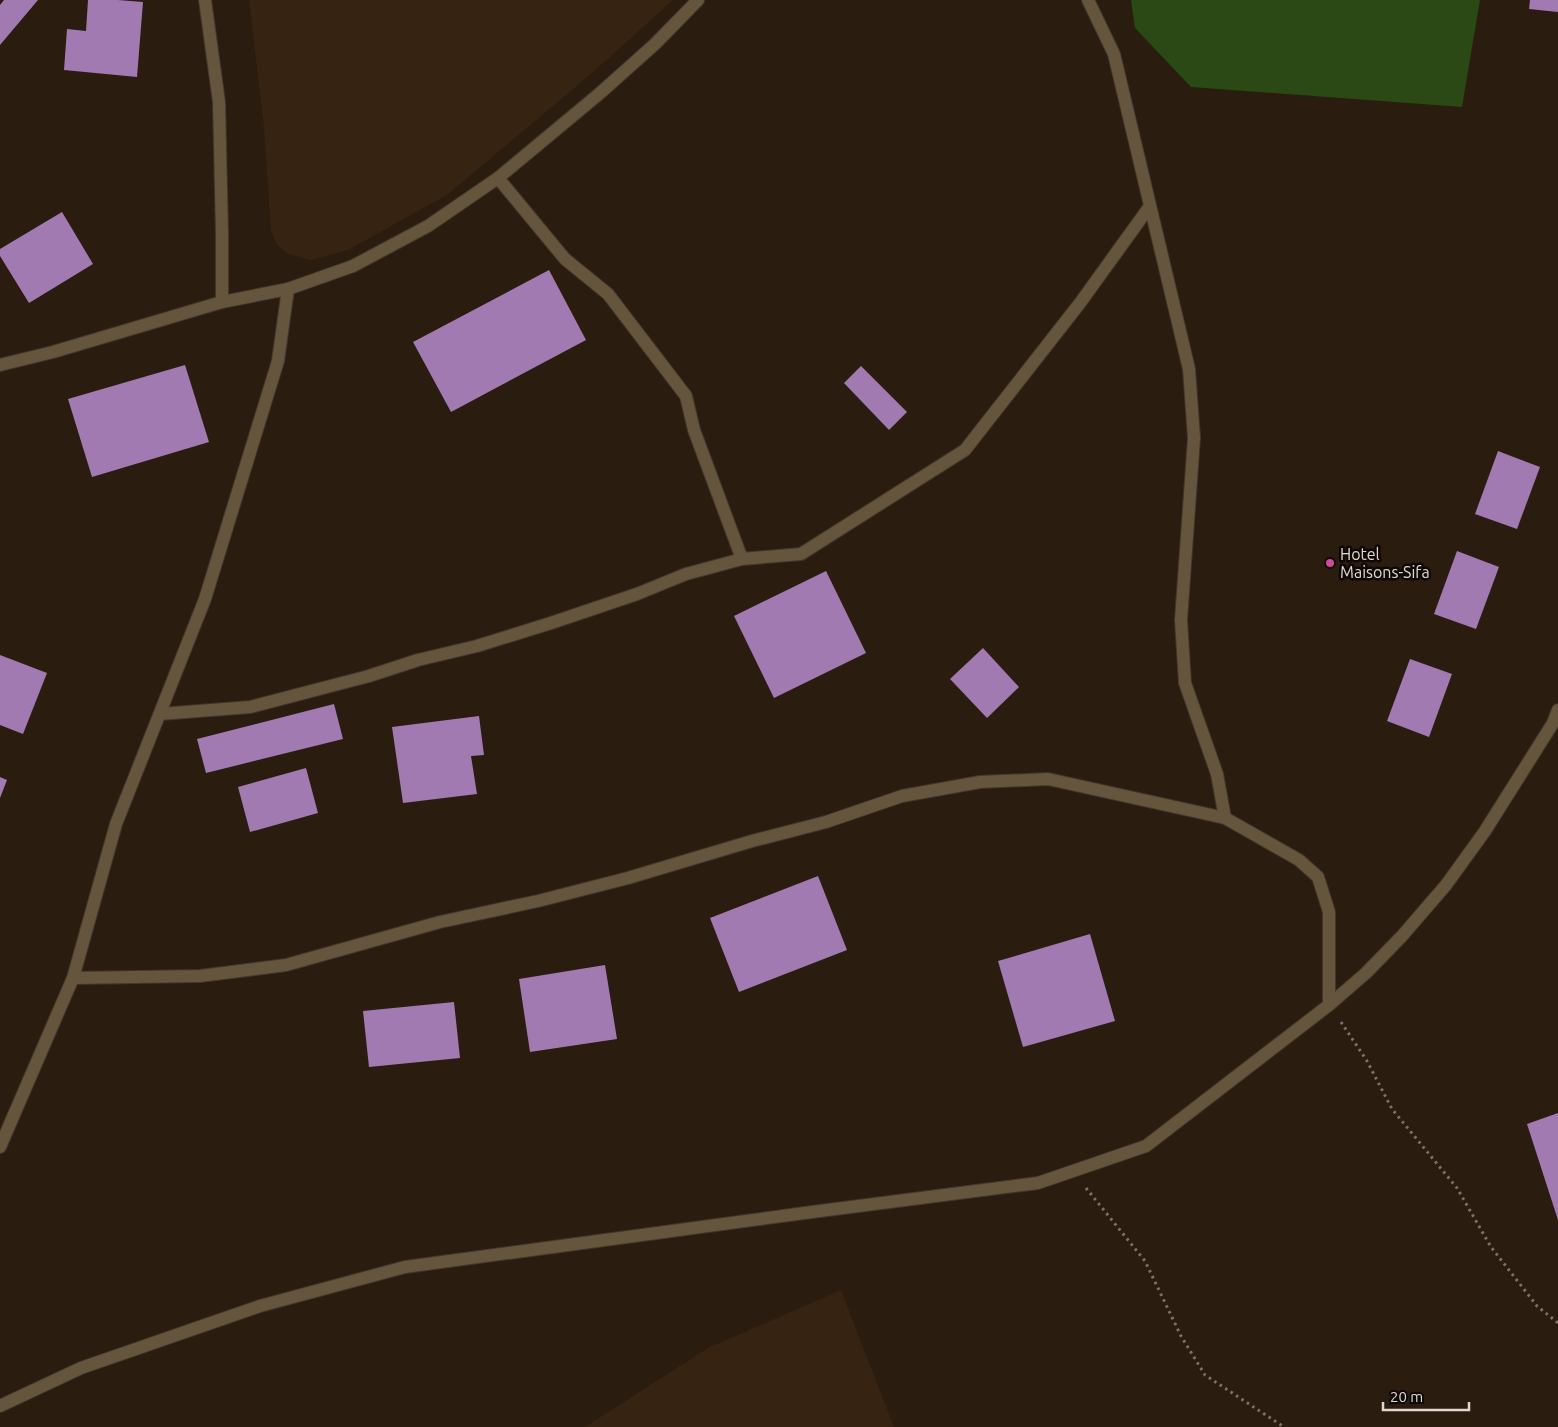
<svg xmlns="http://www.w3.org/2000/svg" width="1558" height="1427" font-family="Ubuntu,sans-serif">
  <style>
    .built { fill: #372312 }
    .green { fill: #2b4914 }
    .building { fill: #a27ab2 }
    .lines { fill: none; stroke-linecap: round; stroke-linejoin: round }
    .street-casing { stroke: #44362a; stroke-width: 14 }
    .path { stroke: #7e7267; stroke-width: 3; stroke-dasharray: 2.5 4; stroke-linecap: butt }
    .street { stroke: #64553c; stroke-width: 12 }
    .hotel-dot { fill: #d1479c; stroke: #0e0804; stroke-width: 2 }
    .labels { text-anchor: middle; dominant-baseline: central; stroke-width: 5; stroke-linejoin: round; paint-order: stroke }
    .poi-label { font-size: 16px; fill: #e1d7cf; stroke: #0e0804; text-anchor: start }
  </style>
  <rect width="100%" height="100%" fill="#2a1c0f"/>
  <g class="built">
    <path d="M249 0H673L592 73 447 195 348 250 311 260 288 254 277 245 271 230 264 127Z"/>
    <path d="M841 1290 894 1427H585L708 1348Z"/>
  </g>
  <path class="green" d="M1131 0H1480L1462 107 1191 87 1135 28Z"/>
  <g class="building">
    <path d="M4 0H38L0 45V5Z"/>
    <path d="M88 0H118L143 2 137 77 64 70 67 29 86 31Z"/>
    <path d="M1530 0H1558V12L1529 9Z"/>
    <path d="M62 212 93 264 29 303 0 256V249Z"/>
    <path d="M549 270 586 340 451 412 413 342Z"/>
    <path d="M185 365 209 442 92 477 68 399Z"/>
    <path d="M861 366 907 412 889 430 844 383Z"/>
    <path d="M1498 451 1540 467 1517 529 1475 514Z"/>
    <path d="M1457 551 1499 567 1476 629 1434 614Z"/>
    <path d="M826 571 866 653 774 698 734 616Z"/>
    <path d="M983 648 1019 687 987 718 950 679Z"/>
    <path d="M0 655 47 673 23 734 0 725Z"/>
    <path d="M1410 659 1452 674 1429 737 1387 721Z"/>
    <path d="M334 704 343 739 206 773 197 739Z"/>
    <path d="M479 716 484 755 471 756 477 794 403 803 392 727Z"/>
    <path d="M306 768 318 813 250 832 238 787Z"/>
    <path d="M0 777 7 780 0 798Z"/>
    <path d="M818 876 847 950 739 992 710 918Z"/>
    <path d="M1090 934 1115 1021 1023 1047 998 961Z"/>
    <path d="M605 965 617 1039 530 1052 519 979Z"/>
    <path d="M454 1002 460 1058 369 1067 363 1011Z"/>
    <path d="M1558 1113V1220L1527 1124Z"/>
  </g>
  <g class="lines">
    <defs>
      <g id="street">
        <path d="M205 0 219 102 222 233V302"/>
        <path d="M1088 0 1114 54 1189 369 1194 438 1181 620 1185 683 1217 774 1225 818"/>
        <path d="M498 178 565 259 608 294 686 396 694 430 742 559 801 554 965 450 1080 303 1150 206"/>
        <path d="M0 365 53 352 222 302 288 289 353 266 428 226 498 178 599 94 655 44 698 0"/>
        <path d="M160 714 250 707 369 676 418 660 477 646 551 623 637 594 686 574 742 559"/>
        <path d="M73 978 200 976 286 965 440 922 538 901 628 878 752 841 826 822 902 796 980 782 1048 779 1225 818 1299 860 1318 877 1329 912V1005"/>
        <path d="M0 1147 73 978 116 824 205 599 278 361 288 289"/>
        <path d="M0 1406 81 1368 260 1306 405 1267 812 1212 1038 1183 1146 1146 1329 1005 1366 973 1402 936 1446 885 1485 831 1553 723 1558 710"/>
      </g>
    </defs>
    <use href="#street" class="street-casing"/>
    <g class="path">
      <path d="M1341 1022 1367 1061 1392 1109 1457 1188 1491 1247 1537 1306 1558 1323"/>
      <path d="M1086 1188 1145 1261 1181 1336 1205 1375 1284 1427"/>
    </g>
    <use href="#street" class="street"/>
  </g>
  <circle class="hotel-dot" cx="1330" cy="563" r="5"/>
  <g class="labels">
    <g class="poi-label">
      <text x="1340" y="554">Hotel<tspan x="1340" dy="18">Maisons-Sifa</tspan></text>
    </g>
  </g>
  <path d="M1383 1402v8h86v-8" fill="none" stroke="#e1d7cf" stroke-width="2.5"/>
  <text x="1390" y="1402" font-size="15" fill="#e1d7cf" stroke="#0e0804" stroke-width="4" paint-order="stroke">20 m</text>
</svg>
